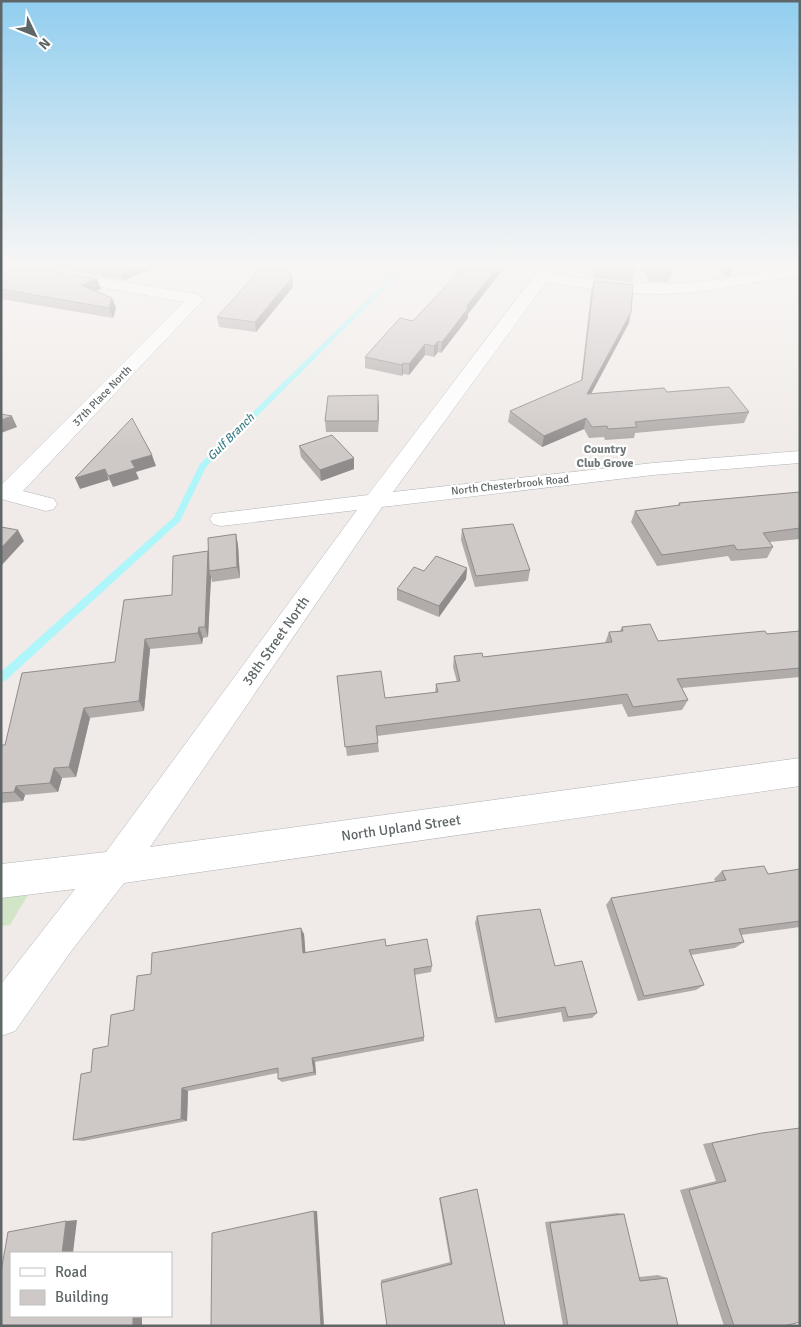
<svg xmlns="http://www.w3.org/2000/svg" width="801" height="1327" font-family="Signika,sans-serif">
  <style>
    .green { fill: #d2e5c6 }
    .lines { fill: none; stroke-linecap: round; stroke-linejoin: round }
    .stream { fill: #aef6fa; fill-rule: evenodd }
    .minor-casing { stroke: #b0b5b6; stroke-width: 1 }
    .minor { fill: #fff; fill-rule: evenodd }
    .wall { fill: #b1acaa }
    .shaded-wall { fill: #908c8b }
    .building { fill: #cec8c6; stroke: #908c8b }
    .labels { text-anchor: middle; dominant-baseline: central; stroke-width: 4.5; stroke-linejoin: round; paint-order: stroke }
    .far-street-label { font-size: 11px; fill: #5f6667; stroke: #fff }
    .far-water-label { font-size: 12px; font-style: italic; fill: #3e8089; stroke: #fff }
    .far-neighbourhood-label { font-size: 12px; font-weight: bold; fill: #707879; stroke: #fff }
    .street-label { font-size: 14px; fill: #5f6667; stroke: #fff }
  </style>
  <rect width="100%" height="100%" fill="#f0ebe8"/>
  <path class="green" d="M1 863H47L10 925 1 926Z"/>
  <g class="lines">
    <path class="stream" d="M404 264H410L206 467 180 521 5 681 1 682V672L174 517 200 464Z"/>
    <defs>
      <g id="minor">
        <path d="M1 264H21L196 294 204 299 23 491 54 499 57 504 54 509 46 511 1 499V485L184 302 1 269Z"/>
        <path d="M543 264H558L551 274C587 279 622 285 659 284 706 284 753 273 800 266V275C753 282 707 293 660 294 621 294 583 288 546 282L393 492 653 463 800 451V463L653 475 382 507 150 847 800 758V786L124 883 72 950 15 1031 1 1036V984L75 889 1 898V864L106 852 357 510 221 526 213 524 210 519 213 514 368 495Z"/>
      </g>
    </defs>
    <use href="#minor" class="minor-casing"/>
    <use href="#minor" class="minor"/>
  </g>
  <g class="wall">
    <path d="M1 264 101 289 95 291 112 298 116 308 113 318 1 299Z"/>
    <path d="M33 264H165L124 280Z"/>
    <path d="M454 264H507L468 314V318L441 353 438 352 434 357 425 355 409 375 403 374 402 376 365 368V357L413 321 457 275 453 274Z"/>
    <path d="M639 264H675L669 282H650Z"/>
    <path d="M712 264H734L730 276H725Z"/>
    <path d="M790 264H800V265H792Z"/>
    <path d="M595 268 634 272 631 282 593 278Z"/>
    <path d="M292 277 293 287 256 332 219 327 217 317Z"/>
    <path d="M594 281 629 323 591 394 667 392 749 412 744 423 635 433 634 438 605 440 604 437 589 438 584 429 542 447 508 422 510 411 581 381 591 291Z"/>
    <path d="M379 406 378 432H326L325 421Z"/>
    <path d="M299 446 354 469 321 481 301 457Z"/>
    <path d="M800 492V539L770 542 773 547 767 558 731 561 728 556 657 566 631 522 635 511 678 506 679 503Z"/>
    <path d="M462 529 530 570 528 581 475 587 461 540Z"/>
    <path d="M236 534 238 545 240 578 212 582 211 577 208 637 203 638 202 644 150 649 144 711 90 718 76 777 62 778 58 792 25 795 23 801 1 803V745H5L115 662 172 595 208 551Z"/>
    <path d="M467 568 466 579 439 617 397 600V589L424 571Z"/>
    <path d="M622 627 658 641 767 634 800 631V677L682 688 688 700 682 710 628 717 622 704 377 736 379 752 347 756 337 676 385 698 435 693 436 684 457 682 453 667 454 656 483 657 605 643 609 632 620 631Z"/>
    <path d="M800 869V927L741 935 744 942 735 948 691 955 704 985 696 990 638 1001 606 905 611 898 716 882 714 879 722 871 768 874Z"/>
    <path d="M477 916 555 966 597 1013 592 1018 563 1022 561 1012 495 1023 475 923Z"/>
    <path d="M304 934 305 952 386 946 432 966 431 972 414 975 424 1037V1041L315 1062 316 1075 282 1082 278 1079V1073L188 1091 187 1121 83 1141 73 1140 91 1072 108 1046 134 1010 151 974Z"/>
    <path d="M762 1133 784 1326H724L680 1190 716 1181 703 1144Z"/>
    <path d="M475 1189H477L505 1326 381 1283V1280L450 1262 439 1198Z"/>
    <path d="M617 1213 624 1214 639 1277 658 1275 667 1278 678 1326H563L545 1222Z"/>
  </g>
  <g class="shaded-wall">
    <path d="M136 264H165L124 280 121 270Z"/>
    <path d="M500 264H507L468 314V318L441 353 442 342 466 307Z"/>
    <path d="M734 266 730 276H725L728 267Z"/>
    <path d="M292 277 293 287 256 332 255 322Z"/>
    <path d="M97 279 101 289 85 295 81 285Z"/>
    <path d="M112 298 116 308 113 318 109 308Z"/>
    <path d="M631 312 629 323 585 405 587 394Z"/>
    <path d="M438 341V352L434 357V346Z"/>
    <path d="M425 344V355L409 375V364Z"/>
    <path d="M403 363V374L402 376V365Z"/>
    <path d="M378 395 379 406 378 432Z"/>
    <path d="M12 416 17 427 1 433V420Z"/>
    <path d="M586 418 584 429 542 447 544 436Z"/>
    <path d="M152 455 156 466 136 472 139 479 113 487 108 476 131 461Z"/>
    <path d="M354 458V469L321 481 320 470Z"/>
    <path d="M105 469 109 480 80 489 75 478Z"/>
    <path d="M18 530 24 541 1 566V548Z"/>
    <path d="M236 534 238 545 240 578 237 567Z"/>
    <path d="M208 551 209 571 211 577 208 637 205 627Z"/>
    <path d="M467 568 466 579 439 617V606Z"/>
    <path d="M199 627 203 638 202 644 198 633Z"/>
    <path d="M145 639 150 649 144 711 139 701Z"/>
    <path d="M84 708 90 718 76 777 69 767Z"/>
    <path d="M54 768 62 778 58 792 50 783Z"/>
    <path d="M16 786 25 795 23 801 14 792Z"/>
    <path d="M301 928 304 934 306 959 303 953Z"/>
    <path d="M312 1058 315 1062 316 1075 314 1072Z"/>
    <path d="M182 1088 188 1091 187 1121 181 1119Z"/>
    <path d="M314 1211H317L324 1326H321Z"/>
    <path d="M77 1220 73 1253H62L66 1221Z"/>
    <rect x="133" y="1316" width="9" height="10"/>
  </g>
  <g class="building">
    <path d="M1 264H14L97 279 81 285 112 298 109 308 1 289Z"/>
    <path d="M87 264H136L121 270Z"/>
    <path d="M265 264H287L292 277 255 322 217 317Z"/>
    <path d="M454 264H500L466 307H469L442 342 438 341 434 346 425 344 409 364 403 363 402 365 365 357 400 318 413 321 465 266Z"/>
    <path d="M596 264H634V272L595 268Z"/>
    <path d="M648 264H674L672 272H653Z"/>
    <path d="M725 264H734V266L728 267Z"/>
    <path d="M594 281 633 285 631 312 587 394 664 388 667 392 729 387 749 412 635 422 637 427 608 429 607 426 592 427 586 418 544 436 510 411 582 380Z"/>
    <path d="M378 395V421H325L328 396Z"/>
    <path d="M1 414 12 416 1 420Z"/>
    <path d="M132 418 152 455 131 461 135 468 108 476 105 469 75 478Z"/>
    <path d="M332 435 354 458 320 470 299 446Z"/>
    <path d="M800 492V528L763 533 773 547 737 550 734 545 662 555 635 511 680 505 679 503Z"/>
    <path d="M513 524 530 570 476 576 462 529Z"/>
    <path d="M1 527 18 530 1 548Z"/>
    <path d="M236 534 237 567 209 571 208 538Z"/>
    <path d="M208 551 205 627H199L198 633 145 639 139 701 84 708 69 767 54 768 50 783 16 786 14 792 1 793V745H5L22 673 115 662 124 600 172 595 173 556Z"/>
    <path d="M436 556 467 568 439 606 397 589 414 567 424 571Z"/>
    <path d="M650 624 658 641 765 631 767 634 800 631V668L677 679 688 700 633 707 627 694 376 726 378 743 345 747 337 676 381 671 385 698 438 692 436 684 460 681 454 656 482 653 483 657 612 642 609 632 623 631 622 627Z"/>
    <path d="M764 866 768 874 800 869V921L739 929 744 942 689 950 704 985 644 996 611 898 726 880 722 871Z"/>
    <path d="M540 909 555 966 582 961 597 1013 568 1017 565 1007 497 1018 477 916Z"/>
    <path d="M301 928 303 953 385 939 386 946 427 939 432 966 414 969 424 1037 312 1058 314 1072 278 1079V1068L182 1088 181 1119 73 1140 81 1074 91 1072 93 1049 108 1046 111 1015 134 1010 137 976 151 974 152 953Z"/>
    <path d="M800 1128V1322L784 1326H734L689 1190 726 1181 712 1143 762 1133Z"/>
    <path d="M477 1189 505 1326H387L381 1283 452 1264 440 1198Z"/>
    <path d="M314 1211 321 1326H211L212 1233Z"/>
    <path d="M624 1214 640 1281 667 1278 678 1326H568L550 1223Z"/>
    <path d="M66 1221 62 1253H11V1316H133V1326H1V1272L8 1232Z"/>
  </g>
  <linearGradient id="sky" x2="0" y2="1"><stop stop-color="#91ceef"/><stop offset="0.59" stop-color="#f8f6f5"/><stop offset="1" stop-color="#f8f6f5" stop-opacity="0"/></linearGradient>
  <rect width="801" height="450" fill="url(#sky)"/>
  <g class="labels">
    <g class="far-street-label">
      <text transform="translate(102 396) rotate(-46)">37th Place North</text>
      <text transform="translate(510 485) rotate(-6)">North Chesterbrook Road</text>
    </g>
    <g class="far-water-label">
      <text transform="translate(231 437) rotate(-45)">Gulf Branch</text>
    </g>
    <g class="far-neighbourhood-label">
      <text x="605" y="449">Country<tspan x="605" dy="14">Club Grove</tspan></text>
    </g>
    <g class="street-label">
      <text transform="translate(276 641) rotate(-55)">38th Street North</text>
      <text transform="translate(401 828) rotate(-8)">North Upland Street</text>
    </g>
  </g>
  <rect width="801" height="1327" fill="none" stroke="#5f6667" stroke-width="5"/>
  <rect x="10" y="1252" width="162" height="65" fill="#ffffff" stroke="#bfc2c2"/>
  <rect x="20" y="1268" width="25" height="8" fill="#ffffff" stroke="#bfc2c2"/>
  <text x="55" y="1277" font-size="15" fill="#5f6667">Road</text>
  <rect x="20" y="1290" width="25" height="15" fill="#cec8c6" stroke="#bfc2c2"/>
  <text x="55" y="1302" font-size="15" fill="#5f6667">Building</text>
  <g transform="translate(35 35) rotate(133)" stroke="#ffffff" stroke-width="4" paint-order="stroke">
  <path d="M0-4L9 19L0 12L-9 19Z" fill="#5f6667"/>
  <text y="-8" font-size="14" font-weight="bold" text-anchor="middle" fill="#5f6667">N</text>
  </g>
</svg>
